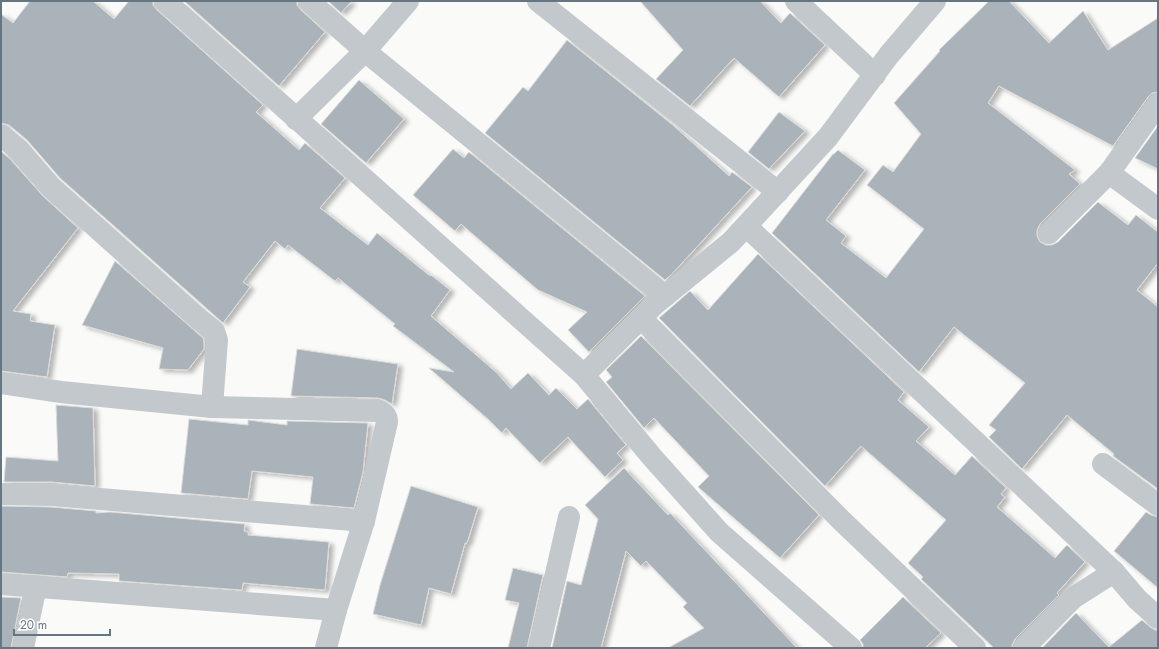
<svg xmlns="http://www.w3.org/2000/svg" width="1159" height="649" font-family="Jost,sans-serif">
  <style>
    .building { fill: #aab3b9; stroke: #dcdcda; filter: url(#shadow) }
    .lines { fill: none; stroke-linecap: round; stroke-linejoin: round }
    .street { stroke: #c3c8cc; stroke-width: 22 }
  </style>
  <defs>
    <filter id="shadow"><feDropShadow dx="4.5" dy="2.5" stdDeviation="2" flood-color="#0004"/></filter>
  </defs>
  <rect width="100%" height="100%" fill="#fafaf8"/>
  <g class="building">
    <path d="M30 1H93L114 19 129 1H153V5L157 10 263 105 256 112 299 150 305 143 345 178 320 208 368 245 377 233 430 276 431 275 450 290 431 316 497 373 511 389 528 373 549 395 556 388 577 409 588 399 626 445 617 453 623 460 605 477 568 437 540 463 506 428 502 433 489 420 429 368 454 372 393 326 395 324 338 278 335 281 288 245 285 249 275 241 243 282 250 287 223 323 60 178 27 140 9 125 1 123V14L13 23Z"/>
    <path d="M184 1H297V5L301 10 325 32 279 86Z"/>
    <path d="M328 1H352L341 13Z"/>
    <path d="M640 1H760L781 23 790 13 825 45 779 97 734 58 690 106 656 79 683 50Z"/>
    <path d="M989 1H1009L1049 43 1083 11 1108 50 1158 18V92L1152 93 1148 97 1113 146 999 86 988 103 1075 170 1069 174 1080 184 1040 224 1037 230V236L1040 242 1046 245H1052L1058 242 1098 202 1128 225 1136 215 1158 232V263L1137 290 1158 307V489L1113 456 1114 454 1067 415 1022 469 989 437 996 430 989 425 1025 383 954 327 919 372 772 233 833 154H834L838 150 865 170 826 220 846 236 841 243 886 278 924 229 867 185 883 165 893 172 921 134 894 103 940 51 939 50Z"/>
    <path d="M567 40 674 126 729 176 732 172 752 187 672 274 665 280 485 133 523 87 528 91Z"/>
    <path d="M359 80 404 119 366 163 321 124Z"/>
    <path d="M779 112 805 131 769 169 748 152Z"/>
    <path d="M1158 126V169L1135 158Z"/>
    <path d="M453 149 464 158 469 152 645 296 589 352 568 330 587 312 538 290 461 224 455 231 413 195Z"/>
    <path d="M1 151 10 159 43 196 78 228 13 311 31 314 30 321 55 325 47 377 1 371Z"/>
    <path d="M758 254 904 392 898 400 929 427 916 441 955 475 972 456 1006 488 1001 494 1005 497 997 507 1055 558 1067 545 1085 562 1057 593 1059 595 1015 639 1012 645V648H994L921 579 923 577 908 563 946 520 861 446 825 486 659 318 690 291 708 310Z"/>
    <path d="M115 261 203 338 204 342V349L188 370 159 369 163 348 82 325Z"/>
    <path d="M641 336 819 515 780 558 698 487 709 476 654 418 644 428 606 382 612 377 606 370Z"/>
    <path d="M297 349 398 364 392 404 385 400 378 398 291 396Z"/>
    <path d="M56 405 93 408 95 486 52 482H4L6 457 58 461Z"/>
    <path d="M189 419 248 425V420L287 425V421L368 423 363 472 354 508 310 504 313 477 252 471 248 499 181 493Z"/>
    <path d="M624 468 668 515 670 513 797 648H668L704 628 683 607 687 603 646 561 641 566 626 551 601 648H552L567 581 581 585 598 519 585 505Z"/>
    <path d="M411 486 478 507 467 543H465L451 594 429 588 421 625 373 614 380 585Z"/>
    <path d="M1 506 51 507 96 511V513L110 512 245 524 244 531 248 532V535L329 542 325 590 243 583 242 590 119 581V574L68 573 67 577 1 572Z"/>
    <path d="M1146 512 1151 515 1158 517V588L1114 551Z"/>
    <path d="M513 568 543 575 527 648H508L519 603 505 600Z"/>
    <path d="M1 597 21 598 11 648H1Z"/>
    <path d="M903 597 941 633 925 648H863V644L860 640Z"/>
    <path d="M1076 613 1109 647 1142 620 1150 627 1155 630H1158V648H1042Z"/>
  </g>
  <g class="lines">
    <g class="street">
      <path d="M165 1 584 375 652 457 719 532 851 648"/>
      <path d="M309 1 365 51 665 296"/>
      <path d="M538 1 778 192"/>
      <path d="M796 1 875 75"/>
      <path d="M296 119 365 51 408 1"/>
      <path d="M1 135 19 150 51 187 199 319 214 331 217 340 212 407"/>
      <path d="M1109 173 1158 209"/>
      <path d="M746 226 1114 572 1137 599 1158 618"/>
      <path d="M1049 233 1109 173 1158 104"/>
      <path d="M641 318 842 521 975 648"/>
      <path d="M584 375 655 304 731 242 828 137 889 55 935 1"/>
      <path d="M1 383 61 392 212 407 378 411C384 413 387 415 387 422L364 521 336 610 326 648"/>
      <path d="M1103 464 1158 505"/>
      <path d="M1 494 52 495 364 521"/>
      <path d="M1 584 336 610"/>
      <path d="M23 648 36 586"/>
      <path d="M539 648 569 517"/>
      <path d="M1024 648 1073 598 1114 572"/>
    </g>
  </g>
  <rect width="1159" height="649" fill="none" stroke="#657683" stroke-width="4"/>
  <path d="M14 629v6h96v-6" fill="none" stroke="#657683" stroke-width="2"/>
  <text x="20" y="629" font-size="12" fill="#657683" stroke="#ffffff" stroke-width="3" paint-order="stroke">20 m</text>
</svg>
